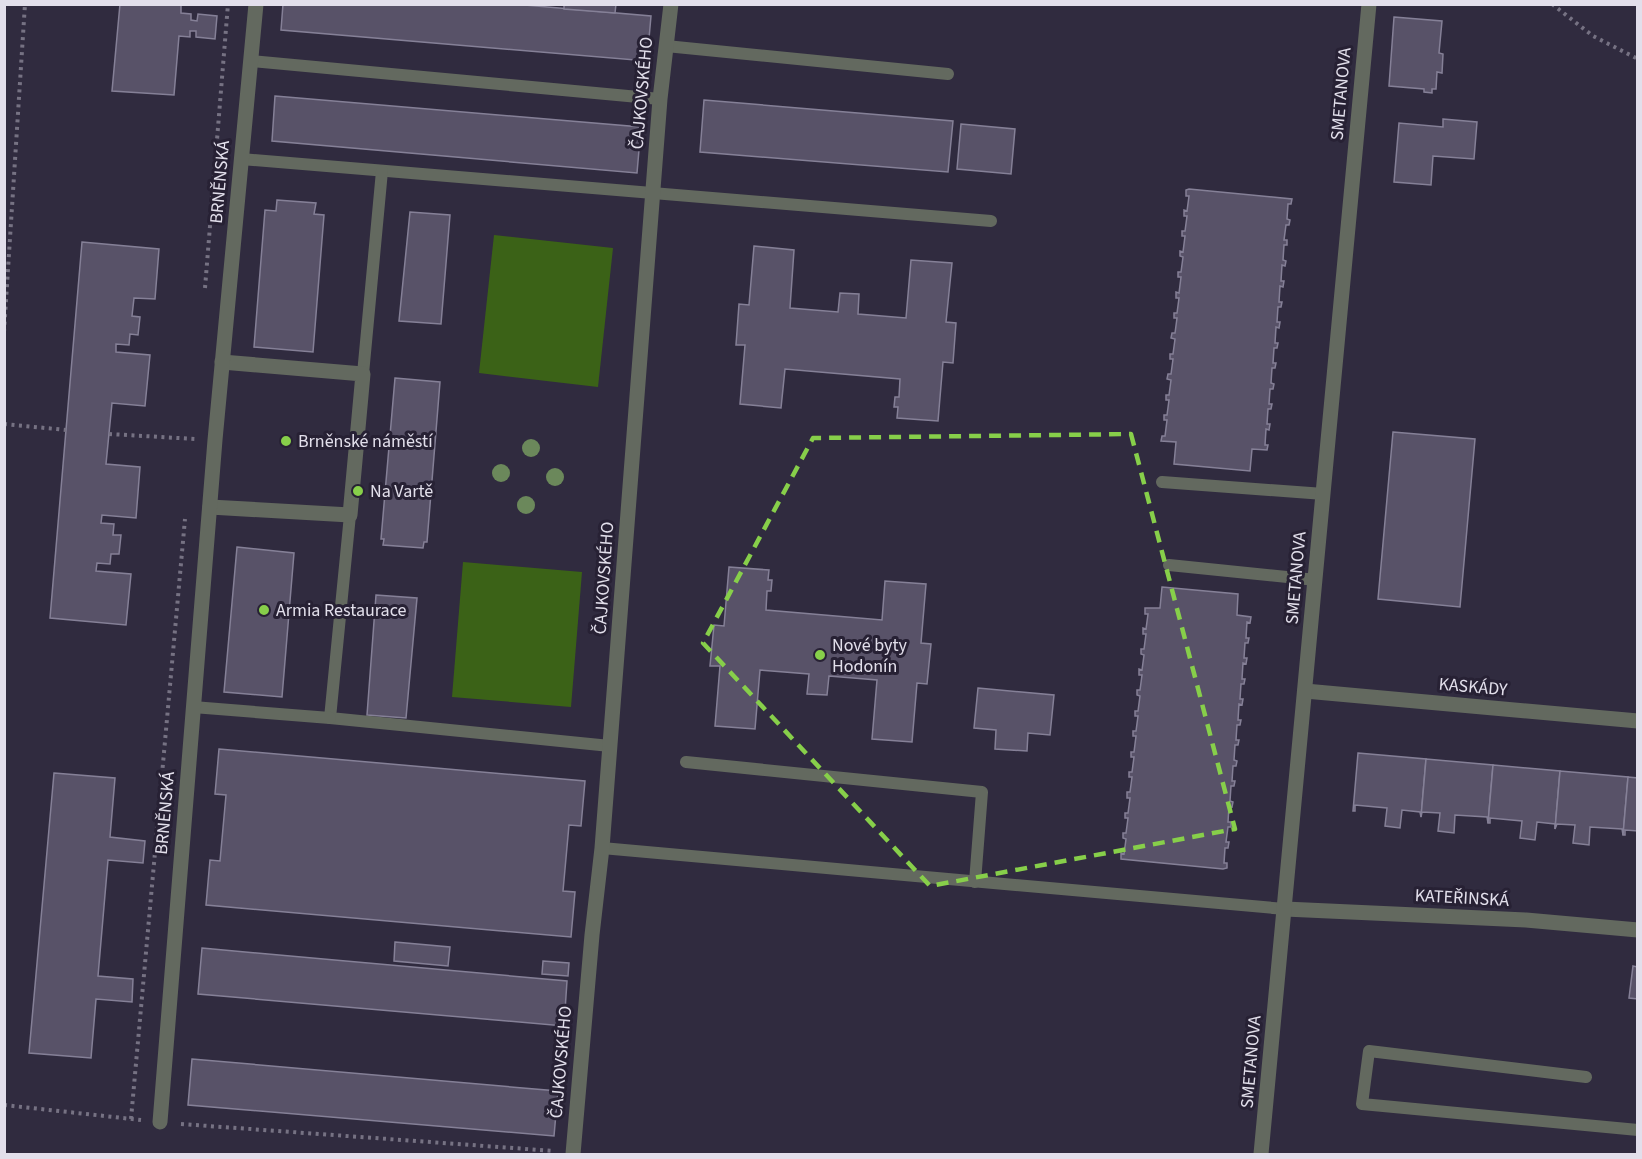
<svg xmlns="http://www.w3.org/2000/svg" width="1642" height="1159" font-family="'Source Sans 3',sans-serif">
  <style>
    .green { fill: #3b6217 }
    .building { fill: #585268; stroke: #858097; stroke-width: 1.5 }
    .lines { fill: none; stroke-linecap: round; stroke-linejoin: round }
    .path { stroke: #767283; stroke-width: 4; stroke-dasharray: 3 4.5; stroke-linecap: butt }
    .lane { stroke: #63695f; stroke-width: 12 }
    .street { stroke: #63695f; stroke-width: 15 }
    .tree { fill: #6b885b }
    .marked { fill: none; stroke: #87cf4a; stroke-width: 4.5; stroke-dasharray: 12 8; stroke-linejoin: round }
    .poi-dot { fill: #87cf4a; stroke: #272134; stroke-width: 2 }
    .labels { text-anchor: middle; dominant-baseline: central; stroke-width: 6; stroke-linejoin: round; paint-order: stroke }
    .street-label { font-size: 18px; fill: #e2dfeb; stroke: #272134 }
    .poi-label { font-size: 18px; fill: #e2dfeb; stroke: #272134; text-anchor: start }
  </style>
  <rect width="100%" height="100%" fill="#302b3f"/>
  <g class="green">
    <path d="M494 235 613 248 598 387 479 373Z"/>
    <path d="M463 562 582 572 571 707 452 697Z"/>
  </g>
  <g class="building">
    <path d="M120 4H181V13L191 14V20L197 21 198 14 217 16 215 39 196 37V31H190V37L179 36 174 95 112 91Z"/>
    <path d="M283 4H513L651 16 647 61 281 30Z"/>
    <path d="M564 4H616L615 13 564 9Z"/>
    <path d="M1394 17 1442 21 1439 53 1443 54 1442 73 1437 72 1436 89H1432V93L1424 92V89L1389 86Z"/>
    <path d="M275 96 641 127 637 173 272 141Z"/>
    <path d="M704 100 953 121 948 172 700 152Z"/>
    <path d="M1443 119 1477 122 1474 159 1433 156 1431 185 1394 182 1399 123 1443 127Z"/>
    <path d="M961 124 1015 129 1011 174 957 169Z"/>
    <path d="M1189 189 1292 199 1291 204H1288L1287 219 1290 220 1289 225H1286L1284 240H1287V245H1284L1283 260 1286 261 1285 266 1282 265 1281 281H1284L1283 287 1280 286 1279 302H1282L1281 307H1278L1277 322H1280L1279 328 1276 327 1275 343H1278L1277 348H1274L1273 363H1276L1275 368H1272L1271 383 1274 384 1273 389H1270L1269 404H1272L1271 409H1268L1267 424H1270L1269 430 1266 429 1265 445H1268L1267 450 1252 449 1250 471 1174 464 1176 442 1161 441 1162 436H1165L1167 420H1164V415H1167L1169 400H1166V395H1169L1171 380 1167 379 1168 374H1171L1173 359H1170V354H1173L1175 339 1171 338 1172 333H1175L1177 318H1174V313H1177L1179 298H1176V292L1179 293 1181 277H1178V272H1181L1183 257 1180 256V251L1183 252 1185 236H1182V231H1185L1187 216H1184V210L1187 211 1189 196H1186V190Z"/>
    <path d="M277 200 316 203 314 214 324 215 313 352 254 347 265 210 276 211Z"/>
    <path d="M410 212 450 215 441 324 399 321Z"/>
    <path d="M82 242 159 249 155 299 134 298 132 316 140 317 138 335 130 334 129 345 116 344V352L150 355 145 406 112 403 106 464 140 467 136 518 102 515 101 523 114 524 113 535H121L119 554H111L110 564 97 563 96 571 131 574 126 625 50 618Z"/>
    <path d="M754 246 794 250 790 308 838 312 840 293 859 294 858 314 906 318 911 260 952 263 946 322 956 323 953 363 943 362 938 421 897 418 898 407H894L895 397H899L900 379 785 369 781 408 740 404 745 345H736L739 304 749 305Z"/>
    <path d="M395 378 440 382 427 542H424L423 548 383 545 384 539H381Z"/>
    <path d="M1393 432 1475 439 1460 607 1378 599Z"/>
    <path d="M237 547 294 553 282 697 224 692Z"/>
    <path d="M729 567 769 570 768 580H772L771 591H767L766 610 882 620 885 581 926 584 921 643 931 644 927 684 917 683 912 742 872 739 877 680 829 676 827 695 807 694 809 674 760 670 755 729 715 726 720 666H710L714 625 724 626Z"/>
    <path d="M1162 587 1238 594 1237 615 1251 617 1250 623 1247 622 1246 638H1249L1248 643H1245L1244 658H1247L1246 664 1243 663 1242 679H1245L1244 684H1241L1240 699H1243L1242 705 1239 704 1238 720H1241L1240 725H1237L1236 740H1239L1238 745H1235L1234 760 1237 761 1236 766H1233L1232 781H1235L1234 786H1231L1230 801 1233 802 1232 807 1229 806 1228 822H1231V827H1228L1226 842H1229L1228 848H1225L1224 863H1227V868L1223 869 1121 859V853L1124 854 1126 839 1123 838V833H1126L1128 818H1125V813H1128L1130 798H1127V792H1130L1132 777H1129V772H1132L1134 757H1131V752H1134L1136 736H1133V731H1136L1138 716H1135V711H1138L1140 696 1137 695V690H1140L1142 675H1139V669L1142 670 1144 655 1141 654V649H1144L1146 634H1143V628L1146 629 1148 614H1145V608H1160Z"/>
    <path d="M376 595 417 598 406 718 367 715Z"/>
    <path d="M978 688 1054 695 1050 735 1028 733 1027 751 995 749 996 730 974 728Z"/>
    <path d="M219 749 585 781 581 826 569 825 563 891 575 892 571 937 206 905 210 860 220 861 226 795 215 794Z"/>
    <path d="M1358 753 1426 759 1421 817 1420 812 1402 810 1400 828 1385 826 1387 808 1355 805V811H1353Z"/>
    <path d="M1426 759 1493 765 1488 823 1487 817 1455 815 1454 833 1438 831 1440 813 1422 812 1421 817Z"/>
    <path d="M1493 765 1560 771 1555 829V824L1537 822 1535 840 1520 838 1522 821 1490 818V823H1488Z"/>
    <path d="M1560 771 1628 777 1623 835 1622 829 1590 827 1589 845 1573 843 1575 825 1557 824 1555 829Z"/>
    <path d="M54 773 115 778 110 837 145 841 143 863 108 860 98 976 133 979 132 1002 96 999 91 1058 29 1053Z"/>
    <path d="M1628 777 1638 778V831L1625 830V835H1623Z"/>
    <path d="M395 942 450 947 448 966 394 961Z"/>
    <path d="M202 948 567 981 564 1026 198 994Z"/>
    <path d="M543 961 569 963 568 976 542 974Z"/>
    <path d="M1633 966 1638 967V999L1629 998Z"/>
    <path d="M192 1059 558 1091 554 1136 188 1105Z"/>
  </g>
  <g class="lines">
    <g class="path">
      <path d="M1552 4 1593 36 1638 59"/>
      <path d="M205 288 228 4"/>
      <path d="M4 332 25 4"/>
      <path d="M4 424 66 430"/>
      <path d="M109 434 195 439"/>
      <path d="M4 1105 141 1120"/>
      <path d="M131 1119 185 519"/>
      <path d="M181 1124 554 1151"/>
    </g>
    <g class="lane">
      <path d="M666 46 948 74"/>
      <path d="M251 61 660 99"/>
      <path d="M241 159 991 221"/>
      <path d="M363 374 382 171"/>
      <path d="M1162 482 1324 494"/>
      <path d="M350 515 330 718 610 746"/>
      <path d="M1169 565 1316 580"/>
      <path d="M193 707 330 718"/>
      <path d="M686 762 982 792 975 882"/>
      <path d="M602 848 1285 909"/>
      <path d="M1586 1077 1369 1051 1362 1104 1638 1130"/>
    </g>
    <g class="street">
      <path d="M210 507 350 515 363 374 222 362"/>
      <path d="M1305 691 1638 721"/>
      <path d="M1285 909 1526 920 1638 930"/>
      <path d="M160 1122 215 440 256 4"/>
      <path d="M573 1154 592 935 602 848 660 99 671 4"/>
      <path d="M1261 1154 1369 4"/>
    </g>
  </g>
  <g class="tree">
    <circle cx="531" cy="448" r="9"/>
    <circle cx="501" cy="473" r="9"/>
    <circle cx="555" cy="477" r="9"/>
    <circle cx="526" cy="505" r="9"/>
  </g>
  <path class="marked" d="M1131 434 1235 829 930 886 703 643 813 438Z"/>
  <g class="poi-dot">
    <circle cx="286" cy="441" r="6"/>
    <circle cx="358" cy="491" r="6"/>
    <circle cx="264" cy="610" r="6"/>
    <circle cx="820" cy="655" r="6"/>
  </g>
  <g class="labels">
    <g class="street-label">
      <text transform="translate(642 93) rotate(-85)">ČAJKOVSKÉHO</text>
      <text transform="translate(1341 94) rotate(-85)">SMETANOVA</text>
      <text transform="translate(220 182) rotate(-85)">BRNĚNSKÁ</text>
      <text transform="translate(604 578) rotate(-86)">ČAJKOVSKÉHO</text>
      <text transform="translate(1296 578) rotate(-85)">SMETANOVA</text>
      <text transform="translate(1473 687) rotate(5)">KASKÁDY</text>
      <text transform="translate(165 813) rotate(-85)">BRNĚNSKÁ</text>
      <text transform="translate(1462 898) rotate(3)">KATEŘINSKÁ</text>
      <text transform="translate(561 1062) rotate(-85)">ČAJKOVSKÉHO</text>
      <text transform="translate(1251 1062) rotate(-85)">SMETANOVA</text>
    </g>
    <g class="poi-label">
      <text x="298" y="441">Brněnské náměstí</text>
      <text x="370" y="491">Na Vartě</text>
      <text x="276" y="610">Armia Restaurace</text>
      <text x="832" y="645">Nové byty<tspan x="832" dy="21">Hodonín</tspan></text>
    </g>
  </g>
  <rect width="1642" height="1159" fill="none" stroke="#e2dfeb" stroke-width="12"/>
</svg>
